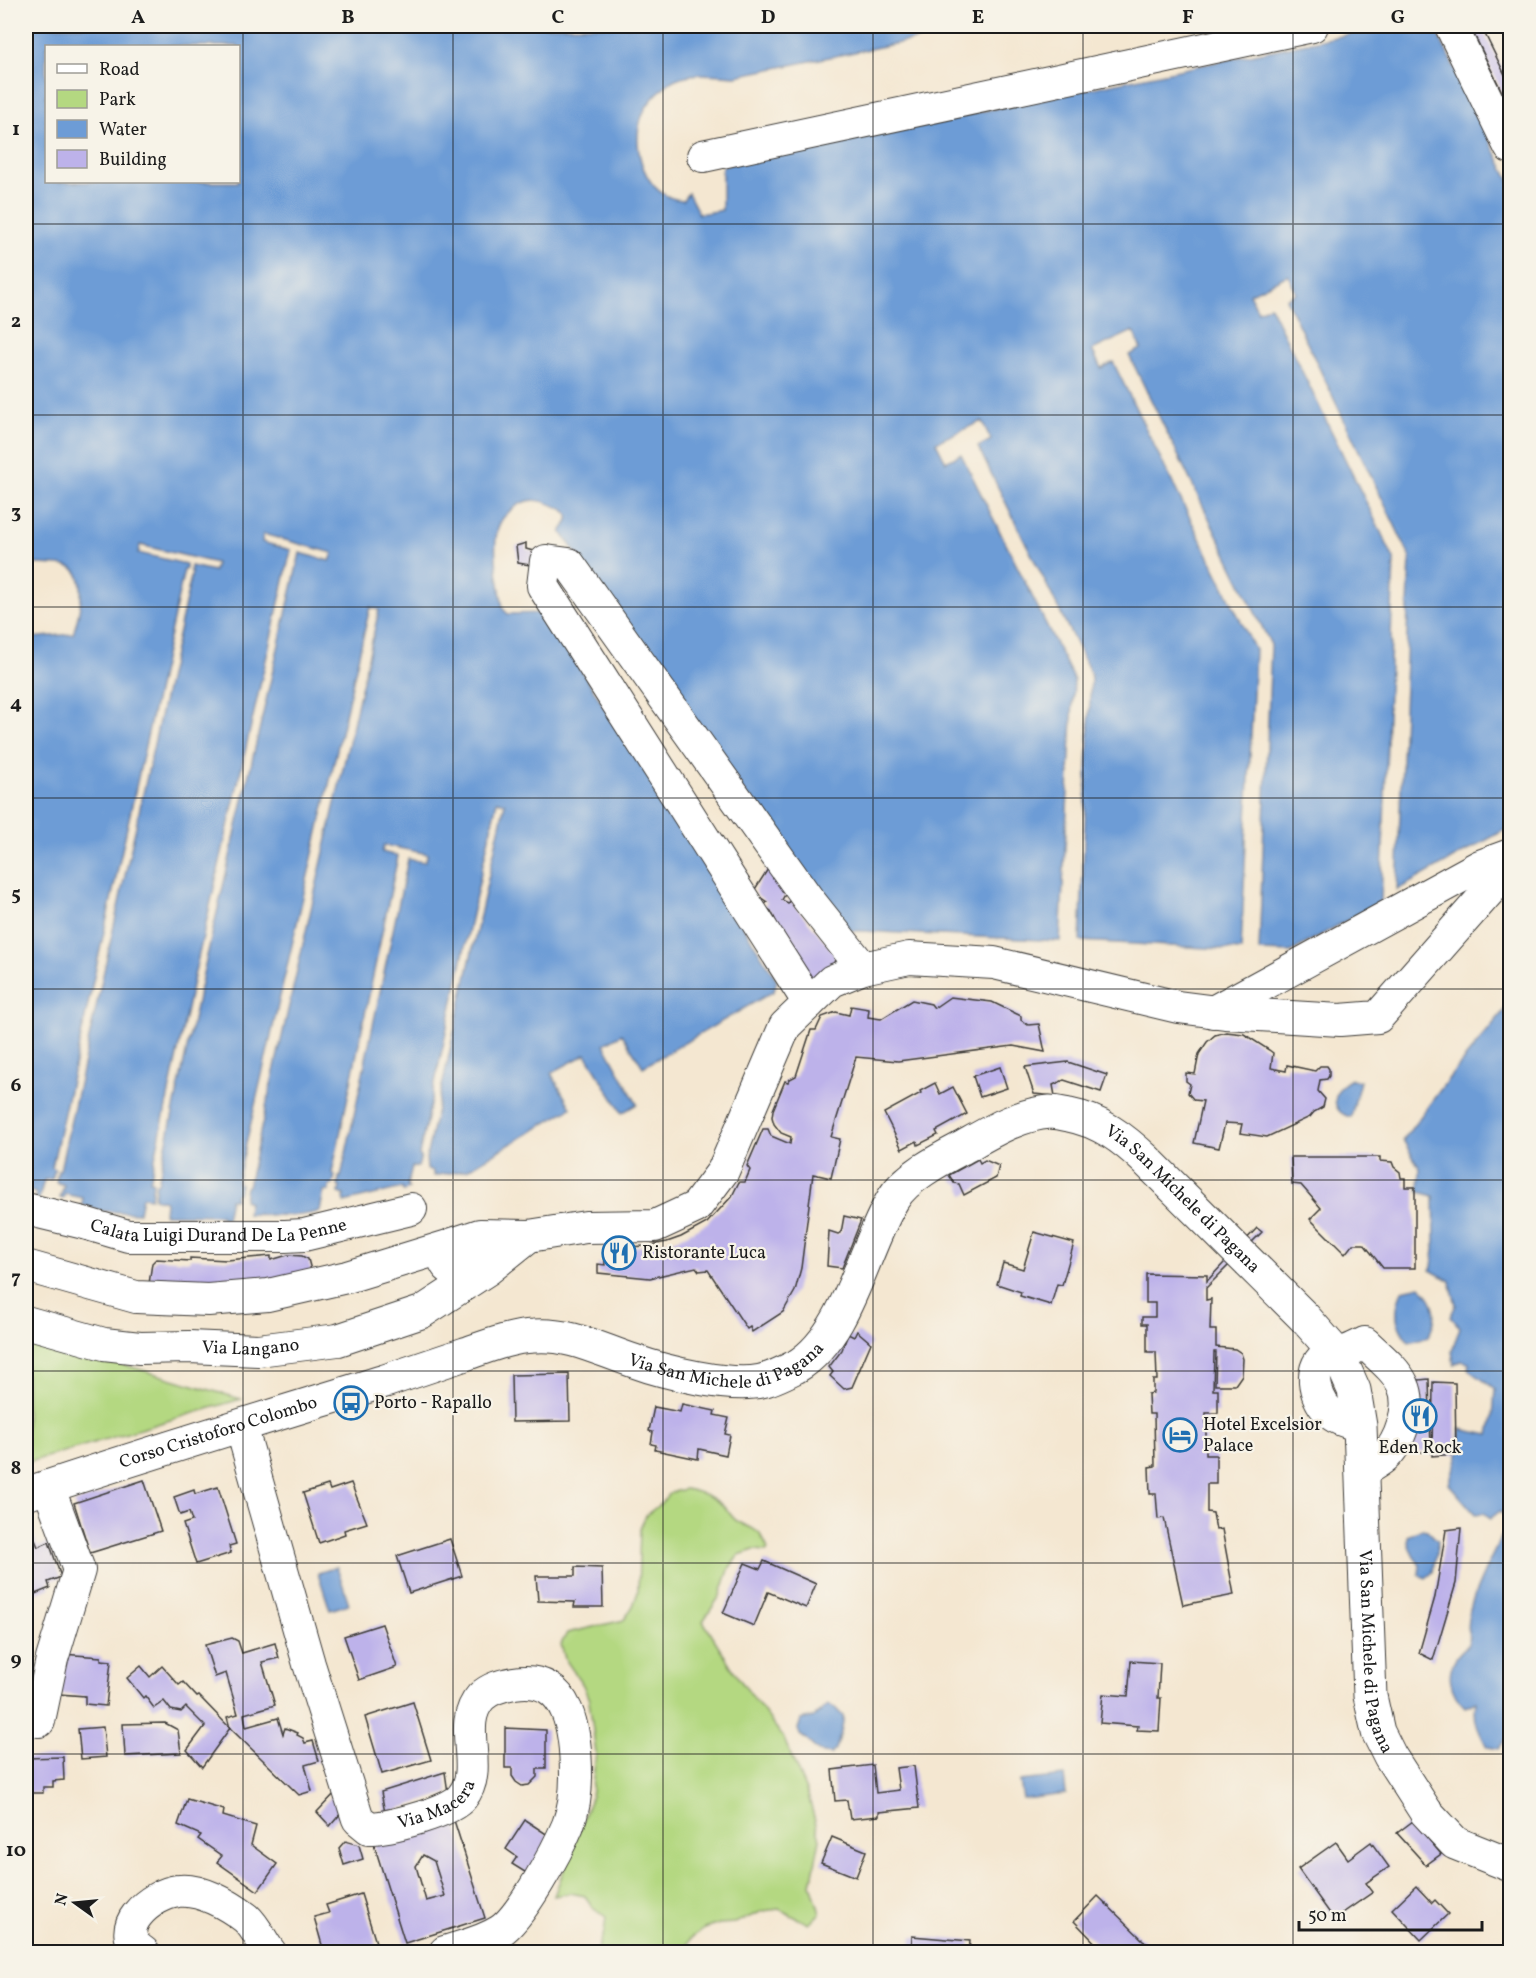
<svg xmlns="http://www.w3.org/2000/svg" width="1536" height="1978" font-family="Vollkorn,serif">
  <style>
    .green { fill: #b4d881; stroke: #687a4e; stroke-width: 1.5 }
    .water { fill: #6d9cd6; stroke: #445c79; stroke-width: 1.5; fill-rule: evenodd }
    .building { fill: #bdb2ea; fill-rule: evenodd }
    .lines { fill: none; stroke-linecap: round; stroke-linejoin: round }
    .minor-casing { stroke: #3c3a37; stroke-width: 34 }
    .major-casing { stroke: #3c3a37; stroke-width: 35 }
    .minor { stroke: #fff; stroke-width: 32 }
    .major { stroke: #fff; stroke-width: 33 }
    .grid { fill: none; stroke: #1c1c1c; stroke-width: 1.5; stroke-opacity: 0.55 }
    .labels { text-anchor: middle; dominant-baseline: central; stroke-width: 4.5; stroke-linejoin: round; paint-order: stroke }
    .street-label { font-size: 18px; fill: #1c1c1c; stroke: #f7f3e8 }
    .poi-label { font-size: 18px; fill: #1c1c1c; stroke: #f7f3e8; text-anchor: start }
    .neatline { fill: none; stroke: #1c1c1c; stroke-width: 2 }
    .grid-label { font-size: 20px; text-anchor: middle; font-weight: bold; fill: #1c1c1c }
  </style>
  <rect width="100%" height="100%" fill="#f7f3e8"/>
  <filter id="ink" filterUnits="userSpaceOnUse"><feTurbulence type="fractalNoise" baseFrequency=".0167" numOctaves="2"/><feDisplacementMap in="SourceGraphic" scale="12" xChannelSelector="R" yChannelSelector="G"/><feConvolveMatrix kernelMatrix="1 2 1 2 8 2 1 2 1" color-interpolation-filters="sRGB"/></filter>
  <filter id="wash" filterUnits="userSpaceOnUse"><feTurbulence type="fractalNoise" baseFrequency=".008" numOctaves="4" result="noise"/><feDisplacementMap in="SourceGraphic" scale="24" xChannelSelector="R" yChannelSelector="G"/><feGaussianBlur stdDeviation="1.35" result="paint"/><feColorMatrix in="noise" values="0 0 0 0 0 0 0 0 0 0 0 0 0 0 0 0 0 1.4 0 .05"/><feComposite in="paint" operator="in"/></filter>
  <g filter="url(#wash)">
    <rect width="100%" height="100%" fill="#f4e7d1"/>
    <g class="green">
      <path d="M26 1336 241 1399 26 1463Z"/>
      <path d="M685 1489C700 1492 713 1496 724 1507 729 1511 732 1518 737 1521 756 1532 758 1526 768 1549L767 1551 754 1550 739 1555 730 1567 720 1596 703 1621 737 1676 783 1737 808 1795 820 1839 811 1884 820 1913 809 1924 779 1909 763 1911 735 1923 719 1924 704 1929 692 1937 682 1952H597L604 1933 606 1917 594 1909 585 1896 570 1893 554 1896 591 1798 596 1753 589 1700 583 1685 565 1659 561 1644 567 1633 624 1620 633 1606 638 1592 640 1529 646 1515 659 1505 670 1493Z"/>
    </g>
    <g class="water">
      <path d="M26 26H983L736 76C716 75 695 71 676 79 670 81 666 86 661 90 654 96 645 107 642 116 630 146 645 199 683 200L688 193 699 214 722 210V166L1388 26H1434L1510 182V827L1397 890 1410 557 1286 299 1296 293 1288 275 1249 294 1258 311 1270 306 1394 559 1381 901 1291 952 1259 951 1271 645 1129 355 1141 349 1133 331 1092 350 1101 368 1113 362 1255 650 1241 950 1080 941 1091 674 978 447 991 440 982 421 936 442 946 462 961 454 1074 680 1060 941 841 930 561 532C564 527 570 521 568 515 567 510 561 509 557 507 542 500 529 496 514 508 510 511 504 516 501 521 489 541 500 586 503 609L508 614 545 613 777 980 774 991 643 1067 622 1034 604 1044 637 1104 622 1113 586 1054 551 1073 571 1108 467 1170 433 1176V1171L427 1169 426 1158 505 803 497 801 419 1155 421 1157 418 1167H412L407 1186 409 1188 404 1192 402 1188 344 1202V1195L339 1193 340 1187 338 1186 339 1177H341L408 859 425 862 428 854 384 845 382 852 398 856 332 1173 335 1175 333 1185 329 1186V1191H324L320 1211C298 1219 269 1214 247 1214L249 1202 244 1200 246 1187 248 1186 379 610 370 607 237 1183 240 1184 238 1193 235 1195V1199H230L226 1219 222 1218V1215L164 1214 165 1201 154 1198 156 1183H158L204 969 300 553 330 561 333 553 263 534 262 542 291 550 196 967 150 1181 153 1182 151 1198 142 1197 139 1213 101 1211 82 1205 83 1198 65 1194 63 1199 60 1198 64 1185 56 1182 58 1170H60L192 572 190 571 191 566 214 571 216 563 140 545 138 553 186 564V569L184 570C141 769 95 968 52 1167L55 1169 52 1179 44 1180 39 1199 35 1198 36 1193 26 1190V673L30 638 73 634C78 619 89 578 72 568 63 563 37 565 26 563ZM46 46H238V182H46Z"/>
      <path d="M1510 1003V1741L1507 1738 1498 1749 1487 1747C1478 1730 1473 1721 1476 1702L1465 1707C1450 1693 1445 1673 1457 1656 1464 1647 1467 1649 1470 1637 1456 1617 1500 1542 1510 1520L1500 1511 1490 1519 1484 1513 1475 1514 1449 1484 1459 1452 1460 1429 1489 1435 1493 1417 1495 1389 1468 1369 1469 1363 1461 1361 1454 1365 1452 1351 1460 1327 1450 1317 1456 1305 1450 1281 1430 1270 1432 1267 1435 1240 1434 1196 1419 1192 1420 1169 1403 1140 1449 1078Z"/>
      <path d="M1352 1079 1360 1081 1351 1117C1328 1112 1332 1088 1352 1079Z"/>
      <path d="M1420 1286C1437 1303 1439 1316 1428 1337L1409 1342C1394 1324 1394 1311 1402 1290Z"/>
      <path d="M1422 1529 1427 1530 1438 1541 1433 1572 1426 1578 1419 1575 1420 1564C1413 1555 1407 1548 1408 1536Z"/>
      <path d="M337 1567 349 1604 330 1610 318 1573Z"/>
      <path d="M828 1705 835 1708 843 1716C844 1728 839 1738 836 1749L831 1754C811 1753 815 1743 800 1735L798 1729 801 1720 814 1717Z"/>
      <path d="M1064 1776 1066 1794 1023 1799 1020 1781Z"/>
    </g>
    <g id="blocks">
      <g class="building">
        <path d="M1470 26H1481L1510 85V108Z"/>
        <path d="M526 543V549L533 551 536 554 530 565 518 563 516 546Z"/>
        <path d="M768 869 788 889 782 900 788 903 790 900 836 955 833 967 808 987 771 911 764 906 767 902 757 895 755 889Z"/>
        <path d="M950 997 992 1002 1021 1016V1020L1028 1025 1039 1024 1045 1052 1013 1046 898 1061 856 1057 831 1137 840 1139 831 1178 813 1174 801 1268 795 1291 783 1312 752 1332 750 1327 747 1329 708 1270 699 1271 696 1267 650 1278 598 1273V1264L605 1265 604 1248 646 1246 667 1242 681 1237 707 1223 732 1196 739 1182H745L750 1170 747 1166 763 1129H768L771 1136 790 1144 791 1137 781 1133 774 1124 772 1117 773 1110 785 1081 788 1082 790 1079 796 1076 811 1030H816L822 1017 836 1012 849 1015 851 1006 869 1009 868 1017 881 1019 912 1000 931 1004 934 1008Z"/>
        <path d="M1226 1032 1244 1034 1269 1050 1273 1053 1271 1068 1286 1071 1287 1065 1315 1071 1320 1066H1327L1329 1069V1076L1327 1079 1320 1080 1318 1091 1325 1099 1323 1107 1314 1112 1310 1117 1267 1137 1240 1133 1242 1124 1225 1123 1219 1148 1194 1143 1203 1101 1194 1100 1188 1093 1190 1084 1186 1081V1073L1195 1074 1199 1054 1207 1042 1215 1035Z"/>
        <path d="M1068 1062 1107 1075 1101 1092 1064 1080 1053 1085 1055 1096 1034 1094 1025 1067Z"/>
        <path d="M1000 1067 1007 1088 980 1097 973 1076Z"/>
        <path d="M935 1083 940 1094 953 1087 967 1114 936 1131 938 1135 918 1145 917 1141 902 1149 884 1113 921 1093 920 1091Z"/>
        <path d="M1291 1157H1380V1161L1392 1162 1394 1167 1400 1172 1401 1178H1405V1187H1415V1268H1383L1364 1244H1353L1345 1254 1310 1219 1321 1208 1301 1185 1292 1184Z"/>
        <path d="M978 1159 980 1163 985 1160 999 1166 996 1178 964 1195 959 1184 954 1183 949 1175Z"/>
        <path d="M844 1216 861 1220 842 1268 827 1266 829 1231 838 1234 841 1233Z"/>
        <path d="M1257 1228 1262 1232 1206 1288V1300L1211 1299 1210 1330H1216V1347L1235 1349 1241 1353 1243 1359 1242 1375 1235 1385H1215L1216 1352H1214L1213 1390H1218V1413H1206V1455H1216V1484H1207V1512L1213 1513 1216 1530 1222 1529 1234 1595 1183 1605 1164 1518 1158 1519 1156 1494H1150L1149 1467 1155 1466 1154 1414H1149L1148 1394 1153 1393V1380H1157L1156 1352H1147V1324H1142V1317H1155V1303H1146V1274L1207 1275V1281Z"/>
        <path d="M1034 1232 1074 1243 1062 1285 1057 1284 1051 1305 1020 1296 1021 1292 997 1284 1003 1263 1023 1269Z"/>
        <path d="M288 1255 302 1256 308 1259 312 1274 277 1283 188 1286 149 1284 152 1263 156 1259 190 1261V1258L227 1260 271 1256V1260Z"/>
        <path d="M857 1331 871 1343 852 1387 844 1389 830 1376 833 1372 829 1367 842 1350 848 1334 854 1337Z"/>
        <path d="M569 1374 570 1421 512 1422 511 1375Z"/>
        <path d="M1429 1379 1431 1452H1409V1381Z"/>
        <path d="M1433 1382 1455 1383 1456 1454 1432 1456Z"/>
        <path d="M682 1404 715 1411 714 1415 729 1418 725 1434 730 1435 726 1455 699 1449 698 1459 655 1450 656 1445 651 1444 653 1432 649 1431 654 1407 680 1412Z"/>
        <path d="M144 1480 161 1531 90 1553 74 1503Z"/>
        <path d="M351 1483 367 1523 344 1530 345 1534 319 1543 303 1493 328 1485 330 1490Z"/>
        <path d="M218 1487 236 1544 229 1546 231 1553 196 1564 183 1524 192 1521 189 1512 180 1515 174 1497 194 1490 195 1494Z"/>
        <path d="M1461 1528 1456 1583 1433 1660 1419 1653 1435 1597 1446 1530Z"/>
        <path d="M33 1535 38 1547 49 1542 61 1577 48 1582 50 1588 35 1594 33 1589 26 1591V1538Z"/>
        <path d="M450 1539 462 1576 409 1593 397 1556Z"/>
        <path d="M764 1561 816 1584 806 1608 768 1592 754 1626 723 1613 745 1563 760 1569Z"/>
        <path d="M575 1567 602 1568 603 1607H574L575 1602 538 1601 536 1576H575Z"/>
        <path d="M382 1624 397 1667 359 1680 344 1636Z"/>
        <path d="M232 1638 238 1641 242 1653 275 1643 279 1658 262 1662 275 1705 244 1714 246 1727 278 1718 283 1734 285 1728 298 1733 297 1735 303 1738 305 1743 313 1741 319 1761 305 1765 312 1791 299 1795 230 1728 227 1717 238 1714 226 1673 215 1677 205 1645Z"/>
        <path d="M62 1654 101 1657V1660L111 1661 106 1706 85 1704V1696L59 1694Z"/>
        <path d="M1131 1661 1160 1663 1158 1698H1161L1159 1731 1137 1730 1138 1726 1100 1723 1103 1694 1128 1696Z"/>
        <path d="M141 1666 150 1677 162 1666 179 1685 183 1682 197 1697 199 1696 230 1728 202 1767 187 1750 205 1726 186 1707 181 1712 171 1710 164 1701 154 1708 145 1696 143 1698 127 1678Z"/>
        <path d="M413 1702 431 1760 382 1774 365 1717Z"/>
        <path d="M165 1723 178 1730 181 1753 125 1756 123 1724Z"/>
        <path d="M103 1727 106 1757 81 1759 78 1729Z"/>
        <path d="M505 1728 546 1730V1769H537V1777L529 1785 522 1786 516 1782 512 1776V1768H505Z"/>
        <path d="M63 1757 64 1780 53 1781V1787H43V1793H26V1758Z"/>
        <path d="M873 1765 876 1793 899 1790 896 1768 914 1766 919 1808 879 1812V1816L850 1819 847 1800 835 1801 832 1770Z"/>
        <path d="M445 1772 448 1793 385 1813 381 1792Z"/>
        <path d="M336 1792 342 1812 330 1826 317 1812Z"/>
        <path d="M187 1799 224 1810 223 1816 256 1826 251 1845 277 1864 258 1891 217 1862 222 1856 198 1839 201 1835 178 1825Z"/>
        <path d="M452 1814 485 1918 405 1943 372 1838ZM423 1855 434 1861 445 1896 426 1901 416 1866Z"/>
        <path d="M525 1820 551 1837 528 1874 512 1864 517 1857 506 1849Z"/>
        <path d="M1413 1821 1441 1854 1426 1865 1397 1833Z"/>
        <path d="M832 1837 866 1851 856 1877 821 1863Z"/>
        <path d="M345 1841 359 1845 363 1859 344 1865 339 1848Z"/>
        <path d="M1336 1842 1348 1859 1371 1842 1389 1867 1366 1883 1373 1892 1334 1919 1298 1869Z"/>
        <path d="M1416 1886 1432 1903 1435 1900 1448 1914 1421 1940 1392 1909Z"/>
        <path d="M361 1894 378 1949 366 1952H324L314 1917 329 1913 326 1905Z"/>
        <path d="M1098 1896 1147 1944 1139 1952H1104L1074 1921Z"/>
        <path d="M912 1936 970 1941 969 1952H911Z"/>
      </g>
    </g>
  </g>
  <g filter="url(#ink)">
    <use href="#blocks" fill-opacity="0" stroke="#3c3a37" stroke-width="1.5"/>
    <g class="lines">
      <defs>
        <g id="minor">
          <path d="M1451 26 1510 147"/>
          <path d="M703 156 1312 26"/>
          <path d="M809 1003 543 586 546 561 569 564 808 899 863 968"/>
          <path d="M1213 1012 1480 866 1510 855"/>
          <path id="s1" d="M26 1209 84 1223 128 1236H285L304 1235 411 1209"/>
          <path d="M453 1244 480 1235 529 1236 586 1227 655 1226 696 1207 723 1171 785 1026 832 981 863 968 909 958 994 963 1178 1007 1225 1013 1340 1020 1378 1017 1510 867"/>
          <path d="M26 1266 136 1297 208 1300 268 1295 347 1277 458 1243 467 1246 472 1254 469 1267C453 1278 436 1262 449 1246"/>
          <path id="s2" d="M26 1322 104 1344 140 1348 189 1347 258 1350 338 1340 422 1312 488 1269 529 1236"/>
          <path id="s3" d="M241 1426 309 1664 358 1819 369 1828C388 1828 451 1812 462 1797 486 1768 455 1726 481 1697 490 1688 503 1685 514 1683 571 1673 576 1735 576 1776 576 1792 574 1809 568 1825 558 1849 521 1918 500 1931 483 1942 463 1946 445 1952"/>
          <path d="M1360 1426C1352 1423 1341 1421 1334 1416 1318 1405 1307 1375 1322 1359 1329 1351 1335 1353 1343 1352 1350 1351 1358 1346 1365 1343 1378 1356 1395 1368 1403 1385 1413 1406 1400 1444 1383 1458 1377 1463 1369 1467 1363 1471"/>
          <path d="M39 1721 52 1659 79 1570 48 1486"/>
          <path d="M143 1952C109 1930 151 1894 178 1891 200 1888 229 1905 246 1918 256 1927 262 1942 270 1952"/>
        </g>
        <g id="major">
          <path id="s4" d="M26 1494C145 1454 265 1418 385 1381 412 1372 439 1363 465 1354 488 1346 510 1337 534 1336 570 1333 600 1350 634 1361 664 1372 730 1388 761 1381 772 1379 787 1371 797 1366 848 1335 863 1248 893 1199 905 1178 939 1160 960 1149 987 1134 1018 1114 1050 1112 1056 1112 1063 1114 1069 1115 1100 1121 1123 1138 1146 1160L1304 1317 1334 1351 1342 1363 1354 1390 1360 1426 1370 1696 1378 1732 1390 1756 1426 1812 1455 1843 1510 1865"/>
        </g>
      </defs>
      <use href="#minor" class="minor-casing"/>
      <use href="#major" class="major-casing"/>
      <use href="#minor" class="minor"/>
      <use href="#major" class="major"/>
    </g>
  </g>
  <path class="grid" d="M243 26V1952M453 26V1952M663 26V1952M873 26V1952M1083 26V1952M1293 26V1952M26 224H1510M26 415H1510M26 607H1510M26 798H1510M26 989H1510M26 1180H1510M26 1371H1510M26 1563H1510M26 1754H1510"/>
  <defs>
    <symbol id="restaurant-ring" viewBox="-11 -11 22 22"><circle r="9.5" fill="#f7f3e8" stroke="#1f6fb2" stroke-width="1.5"/><path d="M-5-6h1v4h1v-4h1v4h1v-4h1v5L-1.5 .5V6h-2V.5L-5-1ZM5-6V6H3V1.5H1.5Q1.5-4 5-6Z" fill="#1f6fb2"/></symbol>
    <symbol id="bus-ring" viewBox="-11 -11 22 22"><circle r="9.5" fill="#f7f3e8" stroke="#1f6fb2" stroke-width="1.5"/><path d="M-5-6H5V4H4V6H2V4H-2V6H-4V4H-5ZM-3.5-4V0h7V-4ZM-3.5 1.2v1.5H-2V1.2ZM2 1.2v1.5H3.5V1.2Z" fill="#1f6fb2"/></symbol>
    <symbol id="hotel-ring" viewBox="-11 -11 22 22"><circle r="9.5" fill="#f7f3e8" stroke="#1f6fb2" stroke-width="1.5"/><path d="M-6-4.5h1.5V1H6V5H4.5V3h-9V5H-6ZM-4 0a1.8 1.8 0 1 1 3.6 0ZM.5 0V-2.5h3Q6-2.5 6 0Z" fill="#1f6fb2"/></symbol>
  </defs>
  <g fill-rule="evenodd">
    <use href="#restaurant-ring" x="600" y="1234" width="38" height="38"/>
    <use href="#bus-ring" x="332" y="1384" width="38" height="38"/>
    <use href="#restaurant-ring" x="1401" y="1397" width="38" height="38"/>
    <use href="#hotel-ring" x="1161" y="1416" width="38" height="38"/>
  </g>
  <g class="labels">
    <g class="street-label">
      <text stroke="none"><textPath href="#s4" startOffset="1346">Via San Michele di Pagana</textPath></text>
      <text stroke="none"><textPath href="#s1" startOffset="196">Calata Luigi Durand De La Penne</textPath></text>
      <text stroke="none"><textPath href="#s2" startOffset="228">Via Langano</textPath></text>
      <text stroke="none"><textPath href="#s4" startOffset="734">Via San Michele di Pagana</textPath></text>
      <text stroke="none"><textPath href="#s4" startOffset="202">Corso Cristoforo Colombo</textPath></text>
      <text stroke="none"><textPath href="#s4" startOffset="1868">Via San Michele di Pagana</textPath></text>
      <text stroke="none"><textPath href="#s3" startOffset="498">Via Macera</textPath></text>
    </g>
    <g class="poi-label">
      <text x="642" y="1253">Ristorante Luca</text>
      <text x="374" y="1403">Porto - Rapallo</text>
      <text x="1203" y="1425">Hotel Excelsior<tspan x="1203" dy="21">Palace</tspan></text>
      <text x="1420" y="1448" text-anchor="middle">Eden Rock</text>
    </g>
  </g>
  <rect width="1536" height="1978" fill="none" stroke="#f7f3e8" stroke-width="66"/>
  <rect x="45" y="45" width="195" height="138" fill="#f7f3e8" stroke="#9f9d96" stroke-width="1.5"/>
  <rect x="57" y="64" width="30" height="9" fill="#ffffff" stroke="#9f9d96" stroke-width="1.5"/>
  <text x="99" y="75" font-size="18" fill="#1c1c1c">Road</text>
  <rect x="57" y="90" width="30" height="18" fill="#b4d881" stroke="#9f9d96" stroke-width="1.5"/>
  <text x="99" y="105" font-size="18" fill="#1c1c1c">Park</text>
  <rect x="57" y="120" width="30" height="18" fill="#6d9cd6" stroke="#9f9d96" stroke-width="1.5"/>
  <text x="99" y="135" font-size="18" fill="#1c1c1c">Water</text>
  <rect x="57" y="150" width="30" height="18" fill="#bdb2ea" stroke="#9f9d96" stroke-width="1.5"/>
  <text x="99" y="165" font-size="18" fill="#1c1c1c">Building</text>
  <g transform="translate(75 1903) rotate(285)" stroke="#f7f3e8" stroke-width="4.5" paint-order="stroke">
  <path d="M0-4.5L10 22L0 15L-10 22Z" fill="#1c1c1c"/>
  <text y="-9" font-size="16" font-weight="bold" text-anchor="middle" fill="#1c1c1c">N</text>
  </g>
  <path d="M1299 1921v9h183v-9" fill="none" stroke="#1c1c1c" stroke-width="3"/>
  <text x="1308" y="1921" font-size="18" fill="#1c1c1c" stroke="#f7f3e8" stroke-width="4.5" paint-order="stroke">50 m</text>
  <rect x="33" y="33" width="1470" height="1912" class="neatline"/>
  <g class="grid-label">
    <text x="138" y="23">A</text>
    <text x="348" y="23">B</text>
    <text x="558" y="23">C</text>
    <text x="768" y="23">D</text>
    <text x="978" y="23">E</text>
    <text x="1188" y="23">F</text>
    <text x="1398" y="23">G</text>
    <text x="16" y="135">1</text>
    <text x="16" y="327">2</text>
    <text x="16" y="518">3</text>
    <text x="16" y="709">4</text>
    <text x="16" y="900">5</text>
    <text x="16" y="1091">6</text>
    <text x="16" y="1283">7</text>
    <text x="16" y="1474">8</text>
    <text x="16" y="1665">9</text>
    <text x="16" y="1856">10</text>
  </g>
</svg>
